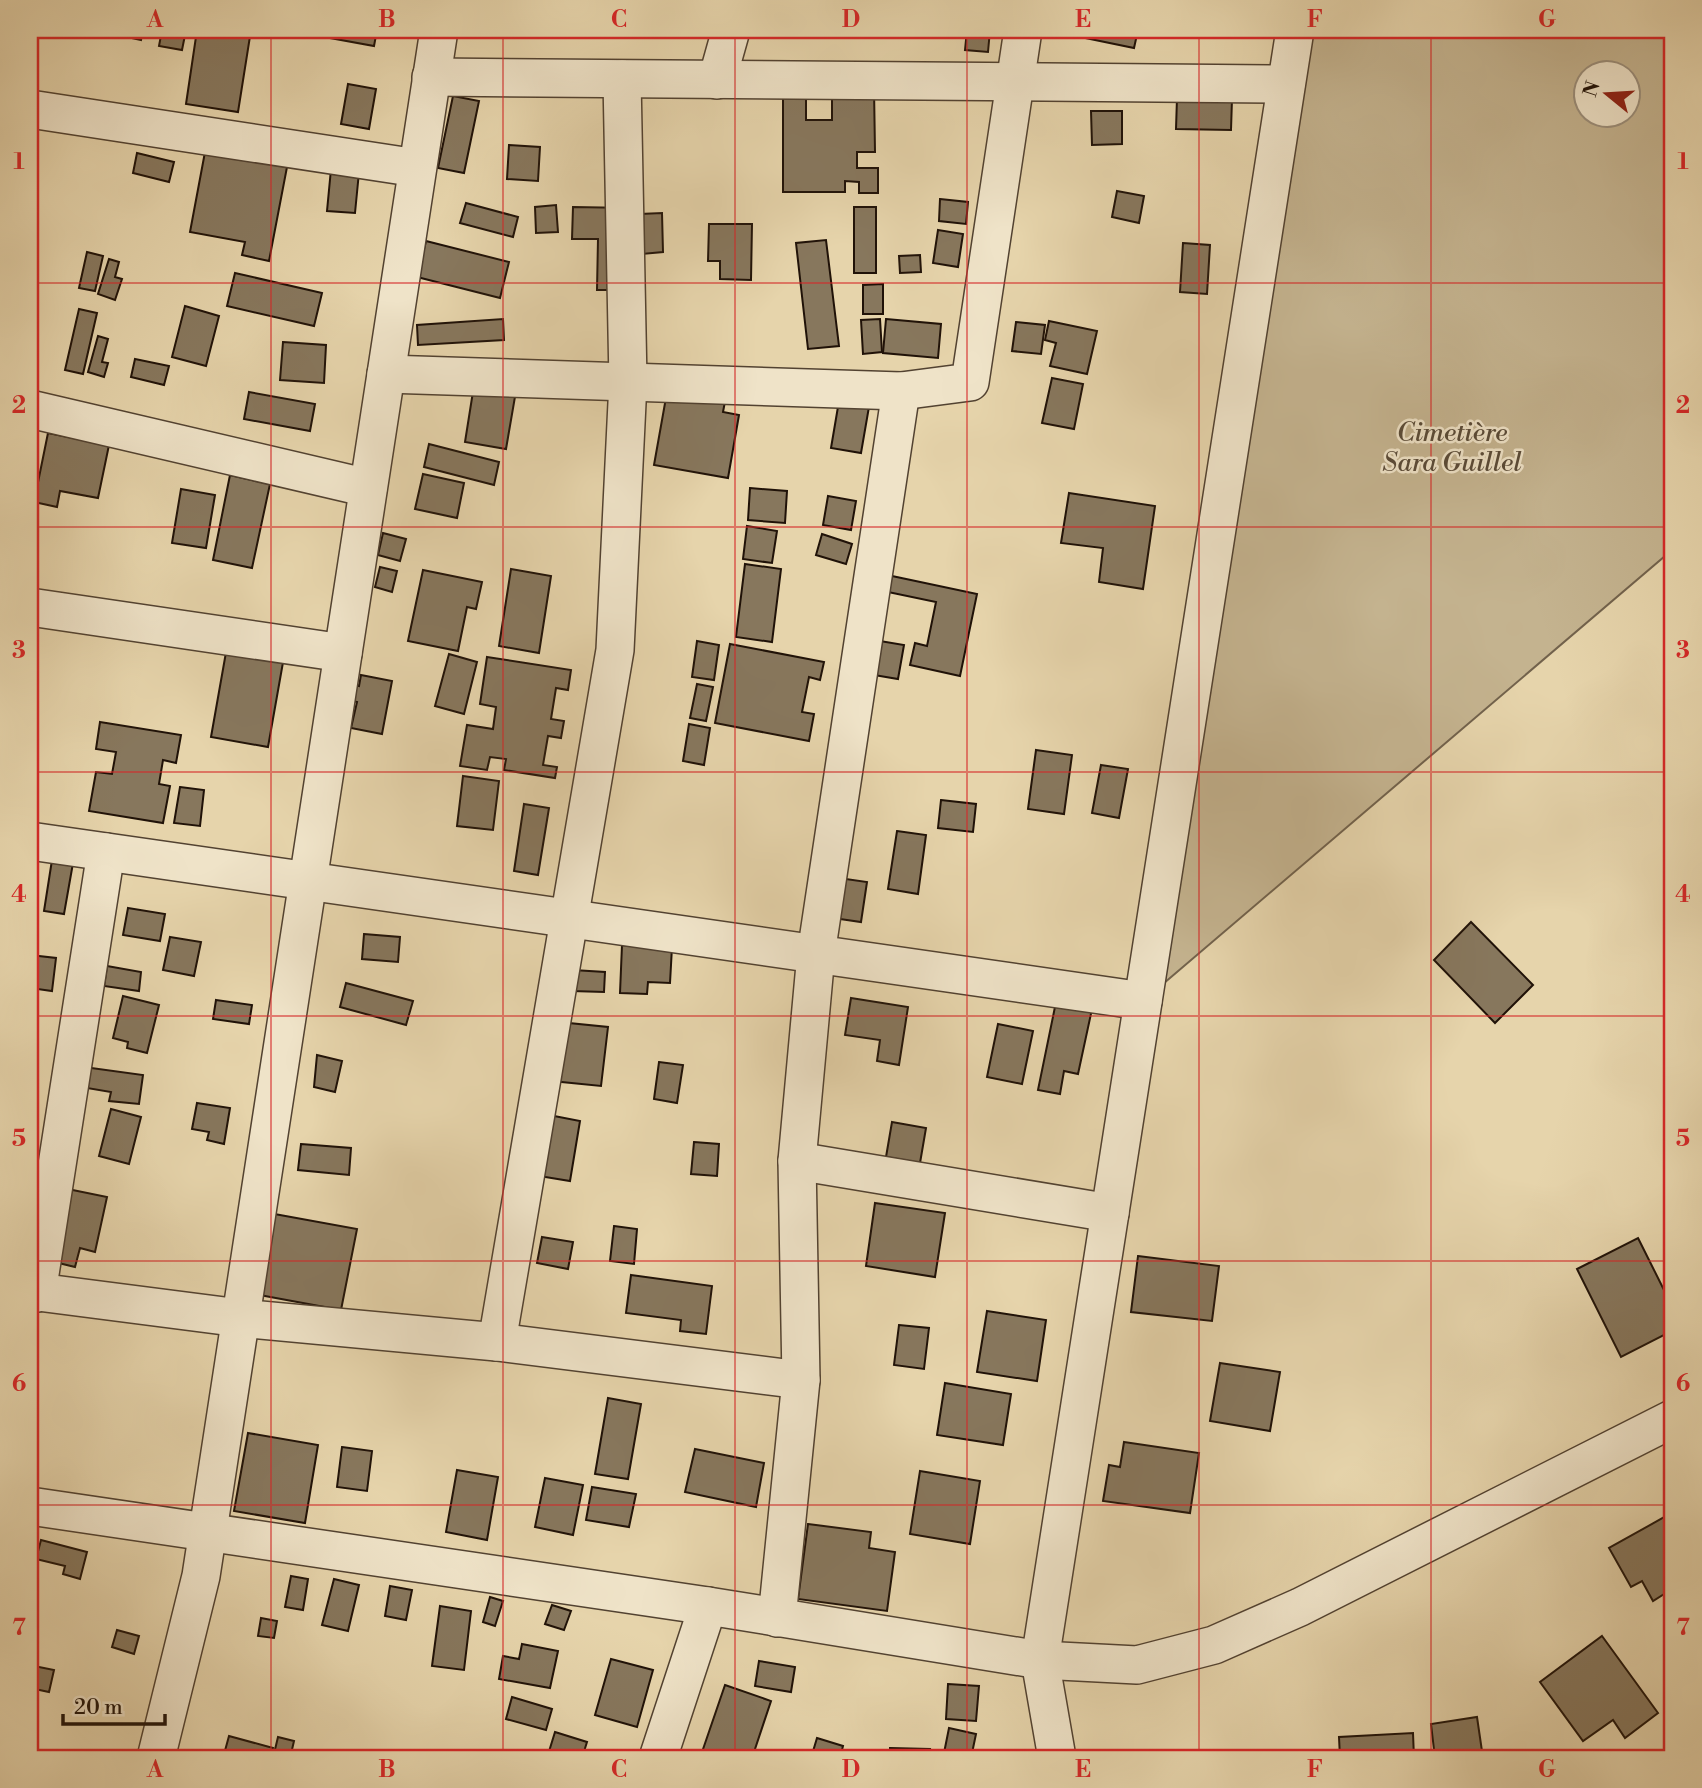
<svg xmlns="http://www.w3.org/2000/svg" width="1702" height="1788" font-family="'Libre Bodoni',serif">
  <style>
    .green { fill: #c4b38f; stroke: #72624c; stroke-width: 2; fill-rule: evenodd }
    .building { fill: #87775d; stroke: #201208; stroke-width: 2 }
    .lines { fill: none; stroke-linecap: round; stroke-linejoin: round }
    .minor-casing { stroke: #524231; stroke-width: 40 }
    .minor { stroke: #efe3c8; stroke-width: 37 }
    .grid { fill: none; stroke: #d62828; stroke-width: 2; stroke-opacity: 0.55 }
    .labels { text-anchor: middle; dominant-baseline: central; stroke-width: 5; stroke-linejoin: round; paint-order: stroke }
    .park-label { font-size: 26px; font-style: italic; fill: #594a37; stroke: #efe3c8 }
    .neatline { fill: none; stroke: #d62828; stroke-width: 2.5 }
    .grid-label { font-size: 23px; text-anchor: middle; font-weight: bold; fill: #d62828 }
  </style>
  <rect width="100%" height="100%" fill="#e6d4ab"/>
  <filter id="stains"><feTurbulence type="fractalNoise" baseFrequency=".00286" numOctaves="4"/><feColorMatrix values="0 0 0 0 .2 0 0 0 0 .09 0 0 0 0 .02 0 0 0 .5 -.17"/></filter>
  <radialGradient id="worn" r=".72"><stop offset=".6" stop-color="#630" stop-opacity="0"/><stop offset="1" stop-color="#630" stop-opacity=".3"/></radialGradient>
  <path class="green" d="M1295 30H1672V550L1143 1001ZM1586 74H1628V116H1586Z"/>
  <g class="building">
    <path d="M104 30H143L141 40 104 32Z"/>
    <path d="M162 30H186L182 50 159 46Z"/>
    <path d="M197 30H251L238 112 186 104Z"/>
    <path d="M286 30H377L374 46Z"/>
    <path d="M557 30H610V37L557 33Z"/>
    <path d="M967 30H990L988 52 965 50Z"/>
    <path d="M1062 30H1138L1134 48 1061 33Z"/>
    <path d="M348 84 376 89 369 129 341 124Z"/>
    <path d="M874 88 875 152H857V168H878V193H859V182L845 181V192H783V91H806V120H832V89Z"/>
    <path d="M453 96 479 101 464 173 438 168Z"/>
    <path d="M1177 98 1232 99 1231 130 1176 129Z"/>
    <path d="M1091 111H1122V144L1092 145Z"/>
    <path d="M509 145 540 147 538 181 507 179Z"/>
    <path d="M205 152 287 167 269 261 242 255 245 242 190 232Z"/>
    <path d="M137 153 174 162 169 182 133 173Z"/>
    <path d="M331 169 359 172 355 213 327 211Z"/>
    <path d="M1117 191 1144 196 1139 223 1112 217Z"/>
    <path d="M940 199 968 202 966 224 939 221Z"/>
    <path d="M466 203 518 217 513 237 460 223Z"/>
    <path d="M556 205 558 232 536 233 535 207Z"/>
    <path d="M573 207 631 208 629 290H597L598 239H572Z"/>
    <rect x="854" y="207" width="22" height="66"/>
    <path d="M662 213 663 252 642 254 640 214Z"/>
    <path d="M709 224H752L751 280 720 279V261H708Z"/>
    <path d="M938 230 963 234 958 267 933 263Z"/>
    <path d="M826 240 839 346 808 349 796 243Z"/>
    <path d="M426 241 509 262 500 298 417 277Z"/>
    <path d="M1183 243 1210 245 1207 294 1180 292Z"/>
    <path d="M87 252 103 256 95 291 79 288Z"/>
    <path d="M920 255 921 272 900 273 899 256Z"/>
    <path d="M109 259 119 262 115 277 122 279 115 300 98 294Z"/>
    <path d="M235 273 322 293 314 326 227 306Z"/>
    <path d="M883 284V314H863V285Z"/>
    <path d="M185 306 219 316 206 366 172 357Z"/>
    <path d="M79 309 97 313 83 374 65 370Z"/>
    <path d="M503 319 504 340 418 345 417 325Z"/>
    <path d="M880 319 882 352 863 354 861 320Z"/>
    <path d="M886 319 941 324 938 358 883 353Z"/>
    <path d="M1049 321 1097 331 1087 374 1050 366 1056 343 1045 340Z"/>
    <path d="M1016 322 1045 325 1041 354 1012 351Z"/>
    <path d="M98 336 108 339 102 362 108 363 104 377 88 372Z"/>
    <path d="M283 342 326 345 324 383 280 380Z"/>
    <path d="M135 359 169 366 164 385 131 377Z"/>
    <path d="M1052 378 1083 384 1074 429 1042 423Z"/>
    <path d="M475 379 517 385 506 449 465 442Z"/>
    <path d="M727 391 723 412 739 415 728 478 654 465 667 392Z"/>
    <path d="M249 392 315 404 310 431 244 419Z"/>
    <path d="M840 395 870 401 861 453 831 448Z"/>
    <path d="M48 433 109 445 98 498 60 491 57 507 34 502Z"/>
    <path d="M429 444 499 462 494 485 424 467Z"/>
    <path d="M423 474 464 483 457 518 415 509Z"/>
    <path d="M230 475 270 484 252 568 213 560Z"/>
    <path d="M750 488 787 491 785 523 748 520Z"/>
    <path d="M181 489 215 495 206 548 172 543Z"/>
    <path d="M1069 493 1155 506 1143 589 1099 582 1103 548 1061 543Z"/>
    <path d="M828 496 856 501 851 530 823 525Z"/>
    <path d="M747 526 777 531 772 563 743 559Z"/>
    <path d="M383 533 406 539 400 561 378 555Z"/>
    <path d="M822 534 852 544 846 564 816 555Z"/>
    <path d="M745 564 781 569 772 642 736 637Z"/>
    <path d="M380 567 397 571 392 592 375 587Z"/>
    <path d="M511 569 551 576 539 653 499 646Z"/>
    <path d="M423 570 482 582 476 609 467 607 458 651 408 641Z"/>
    <path d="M892 576 977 594 960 676 910 665 915 643 927 646 936 602 888 592Z"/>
    <path d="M874 640 904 645 898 679 868 674Z"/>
    <path d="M228 641 285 651 268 747 211 737Z"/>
    <path d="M697 641 719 645 714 680 692 677Z"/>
    <path d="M730 644 824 662 820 680 809 677 802 712 814 714 809 741 715 723Z"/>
    <path d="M449 654 477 662 464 714 435 706Z"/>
    <path d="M487 657 571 670 568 690 556 688 551 719 564 721 561 738 548 736 543 765 557 767 555 778 504 770 506 759 490 757 487 770 460 766 467 725 493 729 496 707 480 704Z"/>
    <path d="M361 675 392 681 382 734 351 728 357 702 344 699 347 684 359 686Z"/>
    <path d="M697 684 713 687 706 721 690 718Z"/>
    <path d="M100 722 181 735 176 763 163 760 159 784 170 786 163 823 89 811 96 772 112 774 116 752 96 749Z"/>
    <path d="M689 724 710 728 704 765 683 761Z"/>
    <path d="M1036 750 1072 755 1064 814 1028 809Z"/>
    <path d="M1101 765 1128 769 1119 818 1092 813Z"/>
    <path d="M463 776 499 781 493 830 457 826Z"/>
    <path d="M180 787 204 790 200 826 174 823Z"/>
    <path d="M941 800 976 804 973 832 938 828Z"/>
    <path d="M524 804 549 808 538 875 514 871Z"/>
    <path d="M897 831 926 835 918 894 888 889Z"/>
    <path d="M52 860 73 863 64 914 44 911Z"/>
    <path d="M832 877 867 882 861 922 826 917Z"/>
    <path d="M128 908 165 914 160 941 123 935Z"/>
    <path d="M1471 922 1533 985 1495 1023 1434 960Z"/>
    <path d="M364 934 400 937 398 962 362 959Z"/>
    <path d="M170 937 201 942 194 976 163 970Z"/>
    <path d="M622 945 672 947 670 983 648 982 647 994 620 993Z"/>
    <path d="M30 955 56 958 52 991 30 988Z"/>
    <path d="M107 966 141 972 139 991 104 986Z"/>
    <path d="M573 970 605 972 604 992 572 991Z"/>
    <path d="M346 983 413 1001 406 1025 340 1007Z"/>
    <path d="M123 996 159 1005 147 1053 127 1048 128 1042 113 1038Z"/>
    <path d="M851 998 908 1007 899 1065 877 1061 880 1040 845 1035Z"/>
    <path d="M216 1000 252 1005 249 1024 213 1019Z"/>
    <path d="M1056 1002 1092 1009 1078 1074 1064 1071 1060 1094 1038 1090Z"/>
    <path d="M549 1021 608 1027 601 1086 542 1080Z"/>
    <path d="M998 1024 1033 1031 1022 1084 987 1077Z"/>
    <path d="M317 1055 342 1061 335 1092 314 1087Z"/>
    <path d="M659 1062 683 1065 677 1103 654 1099Z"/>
    <path d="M84 1067 143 1075 139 1104 109 1101 111 1092 81 1087Z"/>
    <path d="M197 1103 230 1108 224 1144 207 1140 209 1132 192 1129Z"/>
    <path d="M111 1109 141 1117 129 1164 99 1156Z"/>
    <path d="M549 1115 580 1121 570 1181 539 1176Z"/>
    <path d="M892 1122 926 1128 920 1163 886 1157Z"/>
    <path d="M694 1142 719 1144 717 1176 691 1174Z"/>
    <path d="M301 1144 351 1148 349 1175 298 1170Z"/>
    <path d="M58 1187 107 1197 95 1252 80 1248 75 1267 42 1259Z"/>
    <path d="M875 1203 945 1213 935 1277 866 1266Z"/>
    <path d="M269 1213 357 1229 341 1310 254 1294Z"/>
    <path d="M614 1226 637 1229 634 1264 610 1261Z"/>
    <path d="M542 1237 573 1242 568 1269 537 1263Z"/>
    <path d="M1638 1238 1672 1306V1331L1621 1357 1577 1269Z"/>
    <path d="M1138 1256 1219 1266 1212 1321 1131 1312Z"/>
    <path d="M631 1275 712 1286 706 1334 680 1331 681 1320 626 1313Z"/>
    <path d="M987 1311 1046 1320 1037 1381 977 1372Z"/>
    <path d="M899 1325 929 1328 924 1369 894 1365Z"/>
    <path d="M1220 1363 1280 1372 1270 1431 1210 1421Z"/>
    <path d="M945 1383 1011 1394 1003 1445 937 1435Z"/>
    <path d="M608 1398 641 1404 628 1479 595 1474Z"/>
    <path d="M248 1433 318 1445 305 1523 234 1511Z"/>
    <path d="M1124 1442 1199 1453 1190 1513 1103 1501 1109 1465 1120 1467Z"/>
    <path d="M342 1447 372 1451 367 1491 337 1487Z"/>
    <path d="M695 1449 764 1463 756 1507 685 1492Z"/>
    <path d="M457 1470 498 1477 487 1540 446 1532Z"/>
    <path d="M920 1471 980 1481 970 1544 910 1534Z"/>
    <path d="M545 1478 583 1485 573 1535 535 1527Z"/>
    <path d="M592 1487 636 1494 629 1527 586 1520Z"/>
    <path d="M1668 1515 1672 1523V1589L1653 1601 1642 1581 1631 1587 1609 1548Z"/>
    <path d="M808 1524 871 1532 869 1548 895 1552 887 1611 798 1599Z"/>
    <path d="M41 1540 87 1552 80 1579 63 1574 65 1566 36 1559Z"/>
    <path d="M291 1576 308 1579 303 1610 285 1607Z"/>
    <path d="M334 1579 359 1585 348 1631 322 1625Z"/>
    <path d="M390 1586 412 1590 406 1620 385 1616Z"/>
    <path d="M490 1597 503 1601 495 1626 483 1622Z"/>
    <path d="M552 1605 571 1611 564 1630 545 1624Z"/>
    <path d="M440 1606 471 1611 464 1670 432 1666Z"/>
    <path d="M261 1618 277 1621 274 1638 258 1636Z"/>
    <path d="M117 1630 139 1636 134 1654 112 1647Z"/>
    <path d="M1602 1636 1658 1713 1625 1738 1613 1720 1583 1741 1540 1682Z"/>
    <path d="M522 1644 558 1651 550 1688 499 1679 503 1656 519 1659Z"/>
    <path d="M611 1659 653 1670 637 1727 595 1715Z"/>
    <path d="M759 1661 795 1667 791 1692 755 1686Z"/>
    <path d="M34 1666 54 1670 49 1692 30 1688Z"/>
    <path d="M948 1684 979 1686 976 1721 946 1719Z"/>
    <path d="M725 1685 771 1701 752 1758H700Z"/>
    <path d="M512 1697 552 1709 546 1730 506 1719Z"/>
    <path d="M1477 1717 1483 1758H1435L1431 1724Z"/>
    <path d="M949 1728 976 1734 971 1758H943Z"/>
    <path d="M555 1732 587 1742 582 1758H547Z"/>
    <path d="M1413 1733 1414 1758H1340L1339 1737Z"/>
    <path d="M229 1736 273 1748 270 1758H223Z"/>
    <path d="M278 1737 294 1741 291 1754 308 1758H273Z"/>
    <path d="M817 1738 843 1746 840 1758H811Z"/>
    <path d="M890 1748 930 1749 929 1758H890Z"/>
    <path d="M30 1753 51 1756V1758H30Z"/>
  </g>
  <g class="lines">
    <defs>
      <g id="minor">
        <path d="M431 77 1286 84"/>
        <path d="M717 80 731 30"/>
        <path d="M30 109 417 168"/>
        <path d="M386 374 901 391 970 382 1023 30"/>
        <path d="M30 409 368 488"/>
        <path d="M30 607 343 653"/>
        <path d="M30 841 1143 1001"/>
        <path d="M797 1161 1110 1213"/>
        <path d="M30 1291 240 1318 497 1342 801 1380"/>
        <path d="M37 1293 106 852"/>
        <path d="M497 1342 615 650 628 382 622 79"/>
        <path d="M30 1506 708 1606 1040 1660 1137 1665 1214 1645 1300 1607 1672 1419"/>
        <path d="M777 1618 801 1380 797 1161 816 954 901 391"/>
        <path d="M156 1758 201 1576 439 30"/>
        <path d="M658 1758 708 1606"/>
        <path d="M1057 1758 1040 1660 1295 30"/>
      </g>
    </defs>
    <use href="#minor" class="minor-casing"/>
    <use href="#minor" class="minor"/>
  </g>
  <path class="grid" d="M271 30V1758M503 30V1758M735 30V1758M967 30V1758M1199 30V1758M1431 30V1758M30 283H1672M30 527H1672M30 772H1672M30 1016H1672M30 1261H1672M30 1505H1672"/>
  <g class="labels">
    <g class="park-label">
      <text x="1452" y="433">Cimetière<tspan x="1452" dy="30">Sara Guillel</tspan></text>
    </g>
  </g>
  <rect width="1702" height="1788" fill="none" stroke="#e6d4ab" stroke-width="77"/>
  <g transform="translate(1607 94) rotate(288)"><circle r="33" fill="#efe3c8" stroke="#9c8f7b" stroke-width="2"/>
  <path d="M0-5L12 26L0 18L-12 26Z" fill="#8f2418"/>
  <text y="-10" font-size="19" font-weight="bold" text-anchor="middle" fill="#201208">N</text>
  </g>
  <path d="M63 1714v10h102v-10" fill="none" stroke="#201208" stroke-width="3.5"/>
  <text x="74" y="1714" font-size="21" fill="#201208" stroke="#efe3c8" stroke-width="5" paint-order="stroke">20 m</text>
  <rect x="38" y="38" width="1626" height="1712" class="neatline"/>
  <g class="grid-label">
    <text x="155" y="27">A</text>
    <text x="387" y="27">B</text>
    <text x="619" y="27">C</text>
    <text x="851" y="27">D</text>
    <text x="1083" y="27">E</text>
    <text x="1315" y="27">F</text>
    <text x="1547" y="27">G</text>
    <text x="19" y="169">1</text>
    <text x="1683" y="169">1</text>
    <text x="19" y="413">2</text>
    <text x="1683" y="413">2</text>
    <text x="19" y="658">3</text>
    <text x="1683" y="658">3</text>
    <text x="19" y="902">4</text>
    <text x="1683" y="902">4</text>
    <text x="19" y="1146">5</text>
    <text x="1683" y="1146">5</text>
    <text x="19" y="1391">6</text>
    <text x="1683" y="1391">6</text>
    <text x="19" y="1635">7</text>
    <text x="1683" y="1635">7</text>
    <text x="155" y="1777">A</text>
    <text x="387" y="1777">B</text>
    <text x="619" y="1777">C</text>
    <text x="851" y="1777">D</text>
    <text x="1083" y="1777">E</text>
    <text x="1315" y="1777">F</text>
    <text x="1547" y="1777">G</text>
  </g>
  <rect width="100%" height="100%" filter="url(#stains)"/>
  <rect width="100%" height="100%" fill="url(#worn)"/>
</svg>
